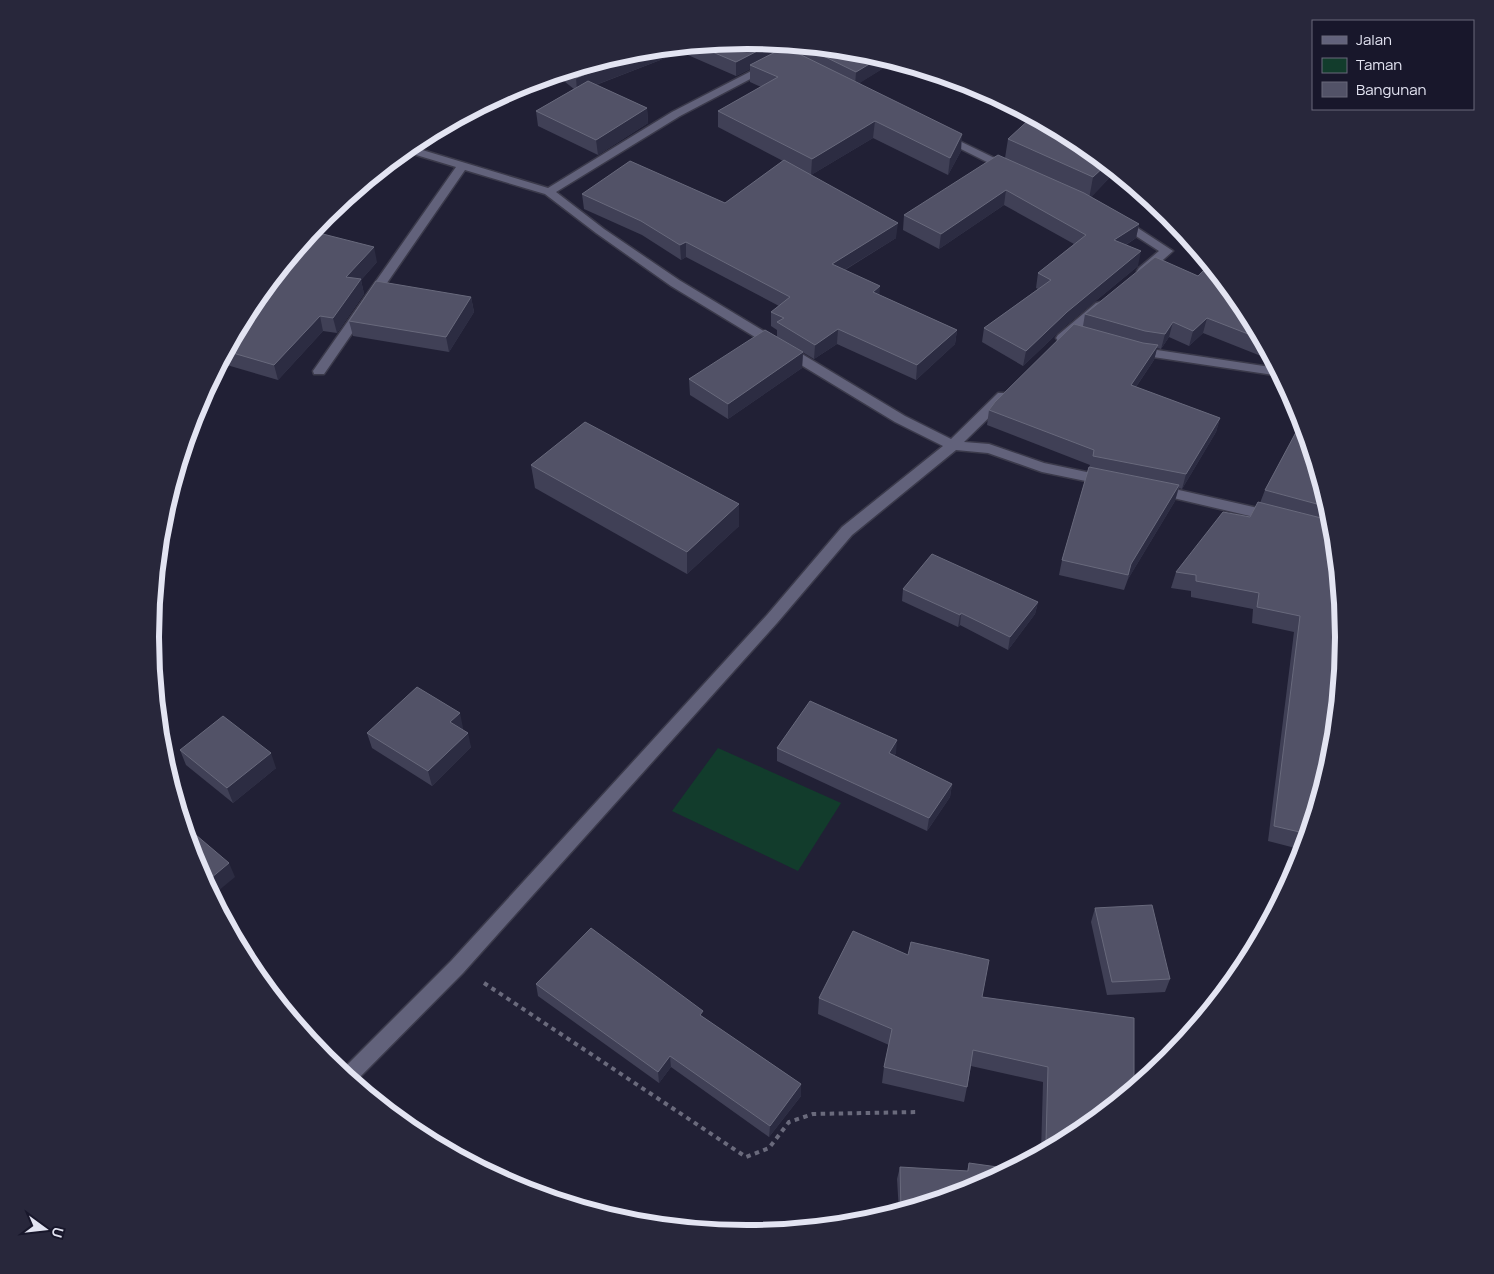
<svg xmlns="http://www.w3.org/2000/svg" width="1494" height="1274" font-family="Manrope,sans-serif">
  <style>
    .green { fill: #123c2c }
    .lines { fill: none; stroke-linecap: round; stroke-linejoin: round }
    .minor-casing { stroke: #3b3a4b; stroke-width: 3 }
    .path { stroke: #6a6a7c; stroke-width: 4; stroke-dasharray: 4.5 4.5; stroke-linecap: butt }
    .minor { fill: #62627b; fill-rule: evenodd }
    .wall { fill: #404056; fill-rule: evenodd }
    .shaded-wall { fill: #2c2c42 }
    .building { fill: #525267; stroke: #68697c }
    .rim { fill: none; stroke: #e3e4f2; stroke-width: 6 }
  </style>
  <rect width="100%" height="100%" fill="#212035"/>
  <path class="green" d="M718 748 841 803 798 871 672 811Z"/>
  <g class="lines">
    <defs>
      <g id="minor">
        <path d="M750 40 763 42 800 61 799 63H791L750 43Z"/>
        <path d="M767 63 771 64V68L680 116 556 192 604 229 679 280 905 416 951 439 998 393H1008L1009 396 1008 399 964 442 989 444 1044 463 1110 477 1112 480 1110 483 1105 485 1042 472 988 453 956 450 852 535 777 623 463 973 354 1083 340 1072 451 961 767 615 842 527 943 446 895 422 671 286 596 233 545 194 465 170 324 374H314L313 371 456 167 403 151 409 146 548 188 672 112Z"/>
        <path d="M943 133 1011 166 1013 168 1007 171 1003 170 939 138 938 136Z"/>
        <path d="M1120 218 1124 219 1173 251 1147 274H1139L1137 271 1139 268 1159 251 1116 223 1114 221Z"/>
        <path d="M1100 302 1106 306 1104 309 1066 341H1058L1056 338 1058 335 1096 303Z"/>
        <path d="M1137 347 1277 368 1281 376 1133 354 1131 351Z"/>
        <path d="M1157 485 1271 511 1276 513 1278 516 1276 519 1271 521 1152 493 1150 490 1152 487Z"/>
      </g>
    </defs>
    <use href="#minor" class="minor-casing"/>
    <path class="path" d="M484 983 746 1157 769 1148 789 1122 813 1114 918 1112"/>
    <use href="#minor" class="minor"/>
  </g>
  <g class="wall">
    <path d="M747 40 798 45 790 49 798 53V45L864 52 895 61 859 83 961 151 948 175 873 138 811 175 896 238 845 270 880 295 957 330 955 344 916 380 837 344 814 359 777 337V330L771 326V312L779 306 686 257 681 260 642 235 584 209 582 194 725 203 783 161 718 127V111L761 87 750 82V69L736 76 681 52 596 85 647 108 648 123 598 155 538 126 536 111 574 89 555 74 631 51ZM773 45 781 49 773 53Z"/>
    <path d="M1008 139 1079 141 1116 171 1091 197 1139 224 1136 238 1126 245 1138 266 1064 327 1023 366 982 342 984 328 1038 289 1036 288 1038 273 1074 244 1004 205 939 249 903 230 904 215 1005 158Z"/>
    <path d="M377 262 361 280 364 294 337 333 323 331 278 380 220 363 251 305Z"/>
    <path d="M471 297 474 312 449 352 353 336 349 321Z"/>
    <path d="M1244 306 1266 348 1261 356 1203 333 1189 346 1169 337 1161 349 1157 348 1154 360 1136 387 1220 418 1216 432 1182 489 1179 488 1175 501 1128 579 1124 590 1059 575 1062 560 1090 465 987 425 989 410 1083 326 1085 314Z"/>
    <path d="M803 352 802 368 728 419 690 395 689 379Z"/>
    <path d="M1302 421 1333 521 1332 754 1303 850 1268 841 1294 632 1252 623 1253 609 1191 597V591L1171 588 1176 572 1250 517 1260 503 1265 490Z"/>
    <path d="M531 465 739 526 687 574 535 488Z"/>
    <path d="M903 589 1038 602 1035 614 1008 650 960 625 958 627 902 601Z"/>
    <path d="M463 728 462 729 471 747 432 786 372 748 367 733Z"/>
    <path d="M777 748 896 753 894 756 952 784 950 797 927 831 777 761Z"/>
    <path d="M180 750 276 768 233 803 186 765Z"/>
    <path d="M1095 908 1170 979 1165 992 1107 995 1091 922Z"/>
    <path d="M536 984 703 1017 801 1084V1096L769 1137 671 1067 659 1083 538 996Z"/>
    <path d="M982 997 1134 1018 1078 1134 1041 1153 1043 1082 971 1066 967 1087 964 1102 882 1083 884 1067 889 1045 818 1014 819 998Z"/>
    <path d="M969 1163 975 1189 899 1212 897 1179 900 1167 967 1171Z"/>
  </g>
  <g class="shaded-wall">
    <path d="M773 43V57L750 65V69L736 76V62Z"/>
    <path d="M786 44 798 45 786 51Z"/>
    <path d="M681 46V52L577 92 576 78 652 49Z"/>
    <path d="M881 57 895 61 855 86 856 72Z"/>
    <path d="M647 108 648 123 598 155 596 140Z"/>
    <path d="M875 121 873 138 811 175 812 159Z"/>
    <path d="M962 134 961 151 948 175 950 158Z"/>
    <path d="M1107 164 1116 171 1089 199 1093 177Z"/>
    <path d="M1006 190 1004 205 939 249 941 234Z"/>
    <path d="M898 223 896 238 831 278 832 264Z"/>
    <path d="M1139 224 1136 238 1111 254 1114 240Z"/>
    <path d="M686 242V257L681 260 680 245Z"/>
    <path d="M374 247 377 262 361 280 364 294 337 333 333 318 346 277Z"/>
    <path d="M1141 251 1138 266 1064 327 1023 366 1026 351 1067 312Z"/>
    <path d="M880 286 879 300 873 292Z"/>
    <path d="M471 297 474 312 449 352 446 337Z"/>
    <path d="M320 316 323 331 278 380 274 365Z"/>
    <path d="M1207 318 1203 333 1189 346 1193 331Z"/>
    <path d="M1173 322 1169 337 1161 349 1165 334Z"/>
    <path d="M838 329 837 344 814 359 815 345Z"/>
    <path d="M957 330 955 344 916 380 917 365Z"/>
    <path d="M1264 344 1266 348 1261 356Z"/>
    <path d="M1158 345 1154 360 1127 400 1131 385Z"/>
    <path d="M803 352 802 368 728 419V404Z"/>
    <path d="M1220 418 1216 432 1182 489 1186 474Z"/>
    <path d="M1179 485 1175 501 1128 579 1131 564Z"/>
    <path d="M739 504V526L687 574V552Z"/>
    <path d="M1038 602 1035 614 1008 650 1010 637Z"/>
    <path d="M961 613 960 625 958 627 960 615Z"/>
    <path d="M460 713 463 728 454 736 450 722Z"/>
    <path d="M468 733 471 747 432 786 428 771Z"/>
    <path d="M897 740 896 753 887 766 889 753Z"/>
    <path d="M271 753 276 768 233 803 227 788Z"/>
    <path d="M952 784 950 797 927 831 929 818Z"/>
    <path d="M229 863 235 877 212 896 205 883Z"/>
    <path d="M276 992 282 1005 281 1006 273 995Z"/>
    <path d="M670 1056 671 1067 659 1083 658 1072Z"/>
    <path d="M801 1084V1096L769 1137 770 1126Z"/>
  </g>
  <g class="building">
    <path d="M747 40 773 43 736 62 696 45Z"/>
    <path d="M803 46 864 52 881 57 856 72Z"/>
    <path d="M785 47 962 134 950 158 875 121 812 159 718 111 778 77 750 65Z"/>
    <path d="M652 49 576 78 567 71 631 51Z"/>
    <path d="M588 81 647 108 596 140 536 111Z"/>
    <path d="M1033 116 1079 141 1107 164 1093 177 1008 139Z"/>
    <path d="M998 155 1084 193 1139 224 1114 240 1141 251 1067 312 1026 351 984 328 1051 280 1038 273 1086 235 1006 190 941 234 904 215Z"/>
    <path d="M784 160 898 223 832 264 880 286 873 292 957 330 917 365 838 329 815 345 777 322 784 318 771 312 790 297 686 242 680 245 641 221 582 194 630 161 725 203Z"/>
    <path d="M311 231 374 247 346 277 361 279 333 318 320 316 274 365 226 351 251 305Z"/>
    <path d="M1155 257 1198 276 1203 271 1223 280 1244 306 1261 339 1207 318 1193 331 1173 322 1165 334 1145 331 1085 314Z"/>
    <path d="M376 281 471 297 446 337 349 321Z"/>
    <path d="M1074 324 1143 343 1158 345 1131 385 1220 418 1186 474 1093 456 1094 450 989 410 995 402Z"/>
    <path d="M765 330 803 352 728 404 689 379Z"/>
    <path d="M1302 421 1328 507 1265 490Z"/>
    <path d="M585 422 739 504 687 552 531 465Z"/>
    <path d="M1089 467 1179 485 1131 564 1128 575 1062 560Z"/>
    <path d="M1258 502 1333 521 1344 637 1332 754 1308 834 1274 826 1300 616 1257 607 1259 593 1196 581V575L1176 572 1223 512 1250 517Z"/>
    <path d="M932 554 1038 602 1010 637 961 613 960 615 903 589Z"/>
    <path d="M417 687 460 713 450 722 468 733 428 771 367 733Z"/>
    <path d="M810 701 897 740 889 753 952 784 929 818 777 748Z"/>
    <path d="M223 716 271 753 227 788 180 750Z"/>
    <path d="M183 824 229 863 205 883 195 865Z"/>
    <path d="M1152 905 1170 979 1112 982 1095 908Z"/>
    <path d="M591 928 703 1011 700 1015 801 1084 770 1126 670 1056 658 1072 536 984Z"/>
    <path d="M853 931 908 955 911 942 989 960 982 997 1134 1018V1088L1078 1134 1059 1144 1046 1142 1048 1067 973 1050 967 1087 884 1067 892 1029 819 998Z"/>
    <path d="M259 979 276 992 273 995Z"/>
    <path d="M969 1163 1012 1169 975 1189 901 1211 900 1167 968 1171Z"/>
  </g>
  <path d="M0 0H1494V1274H0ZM159 637a588 588 0 1 1 1176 0a588 588 0 1 1-1176 0Z" fill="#28273b" fill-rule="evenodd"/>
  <path class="rim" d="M159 637a588 588 0 1 1 1176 0a588 588 0 1 1-1176 0Z"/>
  <rect x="1312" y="20" width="162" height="90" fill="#18172b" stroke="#69697b"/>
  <rect x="1322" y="36" width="25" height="8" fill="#62627b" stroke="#69697b"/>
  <text x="1356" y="45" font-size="15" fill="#e3e4f2">Jalan</text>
  <rect x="1322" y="58" width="25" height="15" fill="#123c2c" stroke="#69697b"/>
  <text x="1356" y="70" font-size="15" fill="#e3e4f2">Taman</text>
  <rect x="1322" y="82" width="25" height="15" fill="#525267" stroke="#69697b"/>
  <text x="1356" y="95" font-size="15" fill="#e3e4f2">Bangunan</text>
  <g transform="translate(45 1229) rotate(105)" stroke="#18172b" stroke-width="4" paint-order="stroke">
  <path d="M0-4L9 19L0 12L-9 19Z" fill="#e3e4f2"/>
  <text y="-8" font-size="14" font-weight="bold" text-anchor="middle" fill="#e3e4f2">U</text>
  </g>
</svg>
